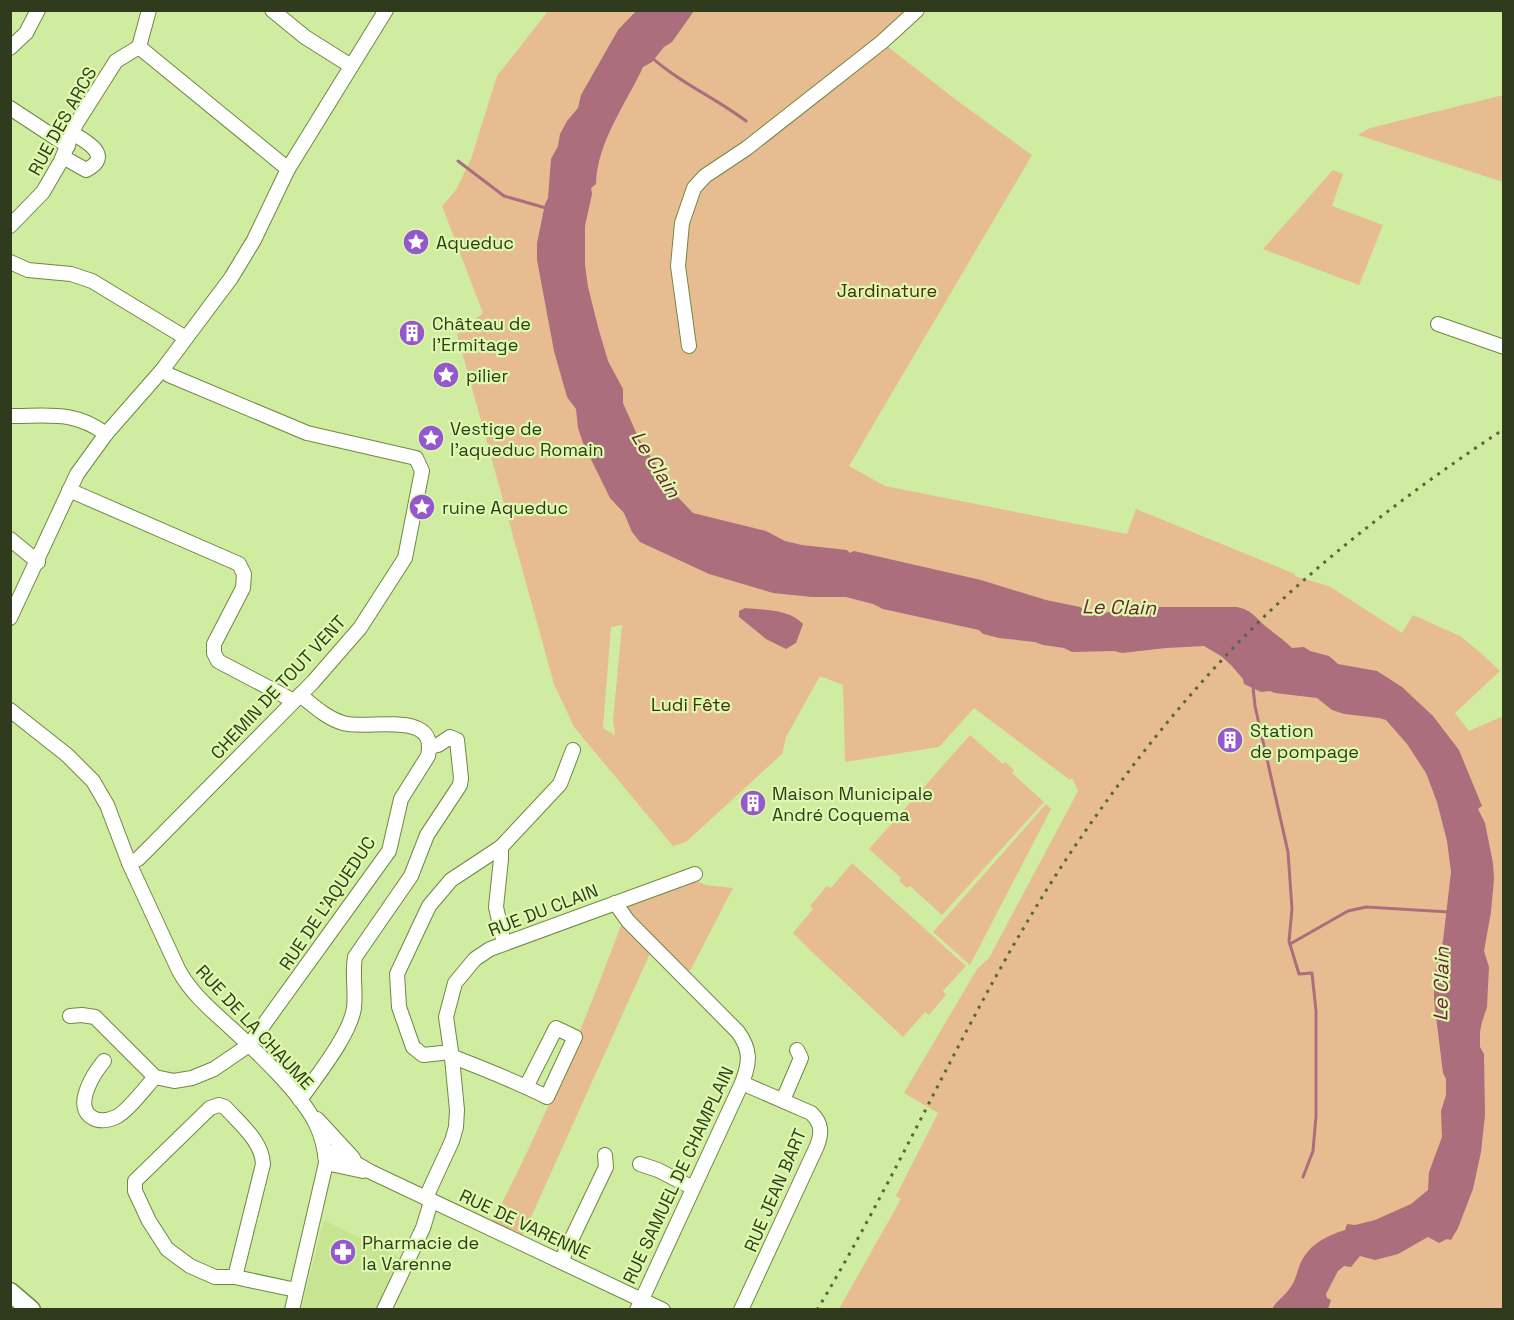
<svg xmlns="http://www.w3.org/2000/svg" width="1514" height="1320" font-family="'Space Grotesk',sans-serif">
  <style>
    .built { fill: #c6e491 }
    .green { fill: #e8bc91; fill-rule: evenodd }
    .water { fill: #ac6d7c }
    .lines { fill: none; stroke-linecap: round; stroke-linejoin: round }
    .stream { stroke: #ac6d7c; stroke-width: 3 }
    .minor-casing { stroke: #708841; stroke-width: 16 }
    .major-casing { stroke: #708841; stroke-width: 21 }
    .minor { stroke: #fff; stroke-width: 14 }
    .major { stroke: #fff; stroke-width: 18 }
    .rail { stroke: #58673e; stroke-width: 3; stroke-dasharray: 3 6; stroke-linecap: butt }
    .labels { text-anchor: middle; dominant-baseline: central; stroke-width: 4.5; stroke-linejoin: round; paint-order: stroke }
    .street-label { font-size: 18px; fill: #303b1d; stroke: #ddfaae }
    .poi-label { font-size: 18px; fill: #303b1d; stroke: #ddfaae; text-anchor: start }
    .park-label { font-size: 18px; fill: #4b2c06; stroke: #ddfaae }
    .water-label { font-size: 20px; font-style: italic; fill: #6d1f38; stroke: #ddfaae }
  </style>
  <rect width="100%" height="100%" fill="#d0eca1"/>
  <path class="built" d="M324 1220 402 1259 377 1309 301 1310Z"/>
  <g class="green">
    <path d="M548 11H636L619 30 664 47 672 41 694 11H917L883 43 959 102 1032 155 849 466 885 486 1127 534 1136 509 1295 574 1294 576 1329 586 1402 633 1413 615 1460 636 1481 653 1500 671 1455 713 1469 731 1501 717 1503 720V1309H839L901 1199 896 1196 938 1113 904 1093 977 969 989 958 1078 791 1072 778 1070 780 974 708 939 747 845 762 843 685 820 676 786 737 782 754 686 842 673 846 574 727 554 684 457 334 483 313 442 206 456 190 471 159 497 76ZM622 625 613 720 615 735 603 728 611 627Z"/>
    <path d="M1503 95V182L1358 135 1370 128Z"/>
    <path d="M1333 170 1343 174 1332 206 1383 225 1359 285 1263 249Z"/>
    <path d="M970 735 1003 764 1005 762 1014 770 1012 773 1044 802 942 915 910 886 907 888 899 881 901 878 869 849Z"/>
    <path d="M1046 804 1051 809 970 965 933 932Z"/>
    <path d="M852 863 966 966 943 991 946 995 929 1015 925 1012 903 1037 811 951 793 933 813 909 810 906 827 886 831 888Z"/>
    <path d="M692 880 706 885 733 888 690 971C672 961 629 922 623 904Z"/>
    <path d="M623 920 652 949 522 1237 491 1224C543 1126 584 1024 623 920Z"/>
  </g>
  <g class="water">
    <path d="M636 11H694L672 42 664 47 652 62 643 67C626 104 597 142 596 184L591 188 592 194 585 226V265L588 287 598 327 608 361 623 389V403L639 439 664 476 671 490 693 513 766 531 785 541 802 545 847 550 850 553 854 551 981 580 1046 600 1080 607 1093 615 1137 607H1237C1253 610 1257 620 1269 629 1277 636 1284 640 1292 648L1304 647 1310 651 1329 656 1338 664 1377 671 1402 687 1433 716 1459 750 1482 806 1478 809 1485 823 1493 863 1494 879 1491 912 1484 951 1489 967 1487 1007 1482 1022 1480 1032V1047L1484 1054 1485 1115 1481 1152 1473 1189 1458 1228 1451 1240 1447 1239 1439 1243 1428 1237 1398 1254 1375 1260 1360 1256 1351 1267 1344 1266 1338 1271 1326 1294 1327 1298 1331 1300 1328 1309H1272C1276 1301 1285 1296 1290 1288 1296 1280 1297 1271 1301 1262 1310 1244 1326 1236 1345 1230L1347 1224 1355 1225 1375 1220 1411 1204 1428 1190 1429 1172 1442 1137 1441 1111 1446 1095V1079L1443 1073 1434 1000V975L1443 941 1451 872 1447 841 1437 802 1426 773 1407 744 1386 720 1379 718 1344 714 1332 710 1317 698 1275 693 1270 691 1261 692 1244 684 1243 679 1231 665 1221 656 1204 646 1166 648 1122 653 1114 651 1072 652 1064 648 1043 645 1035 642 999 638 983 634 979 630 883 609 873 604 846 597H812L773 593 709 574 640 542 632 532 624 513 610 498 583 443 578 428 576 409 567 397 554 351 537 260V243L545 204 548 198 551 159 558 146 560 134 567 121 578 108 581 95 618 30Z"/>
    <path d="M745 608C764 610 790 609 803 624L796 643 786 649 766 639 739 617V611Z"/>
  </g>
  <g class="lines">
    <g class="stream">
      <path d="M651 57C680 83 716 98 746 121"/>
      <path d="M458 161 504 196 546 208"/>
      <path d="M1253 687 1255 706 1288 852 1292 909 1289 941 1299 974 1312 973 1316 1011V1116L1313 1151 1303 1177"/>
      <path d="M1290 944 1348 911 1366 907 1449 912"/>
    </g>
    <defs>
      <g id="minor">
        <path d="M272 10 305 37 351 66"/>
        <path d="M139 47 149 10"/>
        <path d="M10 48 26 33 38 10"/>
        <path d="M10 108 68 146"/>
        <path d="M63 157 86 170C114 156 86 141 72 133"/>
        <path d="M10 226 43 192 61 161 76 124 116 61 139 47 288 169"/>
        <path d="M10 262 28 270 71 274 92 281 186 338"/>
        <path d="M1438 324 1504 347"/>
        <path d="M689 346 678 266 682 223 694 188 705 176 747 148 882 42 917 10"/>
        <path d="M10 416C48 416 74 410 106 434"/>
        <path d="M69 490 239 564 244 574 243 588 214 644V653L218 661 294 701"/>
        <path d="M10 539 38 562"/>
        <path d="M10 618 77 474 106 434 163 369 231 278 254 240 288 169 386 10"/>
        <path d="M10 710 67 755 93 781 107 805 129 863 179 971C192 994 211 1010 231 1028 257 1052 300 1092 316 1124 322 1136 325 1150 326 1163L292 1310"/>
        <path d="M129 863 138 859 152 845 313 682 360 628 405 558 422 471 416 458 307 433 169 375 163 369"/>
        <path d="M615 903 628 921 738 1032C751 1050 750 1062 742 1083L637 1310"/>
        <path d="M504 943 496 907 501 859V847L560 784 573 750"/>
        <path d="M70 1016 82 1015 95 1017 155 1077 174 1081 192 1078 214 1069 249 1045 389 851 401 799 428 756C439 708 366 731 343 723 326 718 313 705 300 695"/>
        <path d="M451 1052 423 1055 413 1047 399 1007 397 974 429 906 451 880 501 847"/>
        <path d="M452 1058H456C487 1070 517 1082 547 1097L575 1037 556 1028 526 1087"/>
        <path d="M104 1061C94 1073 72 1107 93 1118 100 1122 109 1120 116 1117 127 1112 146 1087 155 1077"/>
        <path d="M300 1100C316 1077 350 1035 354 1008 356 991 352 974 355 957L411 876 427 835 460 785 461 778 457 740 450 737 438 745 429 747"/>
        <path d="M783 1100 801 1058 797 1050"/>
        <path d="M317 1119 353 1158"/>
        <path d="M325 1150C341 1155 356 1163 371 1172L663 1310"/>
        <path d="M326 1163 363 1171"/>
        <path d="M640 1164 658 1170 693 1188"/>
        <path d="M561 1261 606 1167 605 1155"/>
        <path d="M235 1277 263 1164C262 1141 240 1124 225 1107L219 1105 210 1108 135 1181V1191L149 1221 167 1249 190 1266 215 1277H235L296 1290"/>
        <path d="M384 1310 423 1228 430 1205 428 1193 452 1141 456 1127 457 1110 452 1058 446 1017 455 983 475 959 490 949 695 874"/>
        <path d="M741 1310 817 1146C822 1133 822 1123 811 1113L742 1083"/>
      </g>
      <path id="major" d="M10 1292 31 1310"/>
    </defs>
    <use href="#minor" class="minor-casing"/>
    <use href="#major" class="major-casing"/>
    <use href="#minor" class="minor"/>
    <use href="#major" class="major"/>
    <path class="rail" d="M817 1310C907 1160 974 997 1071 852 1129 766 1195 683 1270 611 1342 543 1421 484 1504 429"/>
  </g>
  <defs>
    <symbol id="sight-disc" viewBox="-11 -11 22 22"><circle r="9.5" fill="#9457ce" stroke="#ddfaae"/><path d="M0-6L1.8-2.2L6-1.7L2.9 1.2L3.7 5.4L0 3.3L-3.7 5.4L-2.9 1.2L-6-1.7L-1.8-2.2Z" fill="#fff"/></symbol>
    <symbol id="building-disc" viewBox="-11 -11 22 22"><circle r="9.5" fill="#9457ce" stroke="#ddfaae"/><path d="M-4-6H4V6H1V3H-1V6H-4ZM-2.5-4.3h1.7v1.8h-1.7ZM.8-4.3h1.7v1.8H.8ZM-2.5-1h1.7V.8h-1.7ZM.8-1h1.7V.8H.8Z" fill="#fff"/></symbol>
    <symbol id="pharmacy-disc" viewBox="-11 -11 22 22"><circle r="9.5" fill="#9457ce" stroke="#ddfaae"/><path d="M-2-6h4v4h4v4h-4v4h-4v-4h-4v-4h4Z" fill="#fff"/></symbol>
  </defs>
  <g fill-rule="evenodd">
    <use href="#sight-disc" x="401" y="227" width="30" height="30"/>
    <use href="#building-disc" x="397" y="318" width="30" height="30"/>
    <use href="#sight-disc" x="431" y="360" width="30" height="30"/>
    <use href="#sight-disc" x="416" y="423" width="30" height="30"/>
    <use href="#sight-disc" x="407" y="492" width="30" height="30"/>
    <use href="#building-disc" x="1215" y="725" width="30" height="30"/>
    <use href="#building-disc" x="738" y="788" width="30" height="30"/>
    <use href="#pharmacy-disc" x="328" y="1237" width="30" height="30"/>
  </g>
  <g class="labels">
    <g class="street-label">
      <text transform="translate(62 121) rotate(-61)">RUE DES ARCS</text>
      <text transform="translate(278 687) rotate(-47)">CHEMIN DE TOUT VENT</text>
      <text transform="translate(327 903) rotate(-56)">RUE DE L'AQUEDUC</text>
      <text transform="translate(543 910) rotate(-21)">RUE DU CLAIN</text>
      <text transform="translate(255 1027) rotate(47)">RUE DE LA CHAUME</text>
      <text transform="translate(678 1175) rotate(-65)">RUE SAMUEL DE CHAMPLAIN</text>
      <text transform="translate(775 1190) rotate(-67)">RUE JEAN BART</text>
      <text transform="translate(525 1224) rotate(25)">RUE DE VARENNE</text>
    </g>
    <g class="poi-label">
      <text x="436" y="242">Aqueduc</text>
      <text x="432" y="323">Château de<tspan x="432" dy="21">l'Ermitage</tspan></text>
      <text x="466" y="375">pilier</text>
      <text x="450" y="428">Vestige de<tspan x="450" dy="21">l'aqueduc Romain</tspan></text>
      <text x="442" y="507">ruine Aqueduc</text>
      <text x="1250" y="730">Station<tspan x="1250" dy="21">de pompage</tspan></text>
      <text x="772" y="793">Maison Municipale<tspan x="772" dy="21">André Coquema</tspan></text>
      <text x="362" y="1242">Pharmacie de<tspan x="362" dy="21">la Varenne</tspan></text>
    </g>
    <g class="park-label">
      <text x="887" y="290">Jardinature</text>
      <text x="691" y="704">Ludi Fête</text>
    </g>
    <g class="water-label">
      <text transform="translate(656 464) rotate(58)">Le Clain</text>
      <text transform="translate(1119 607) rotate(1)">Le Clain</text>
      <text transform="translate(1441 984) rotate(-89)">Le Clain</text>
    </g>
  </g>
  <rect width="1514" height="1320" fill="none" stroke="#303b1d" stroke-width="24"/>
</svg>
